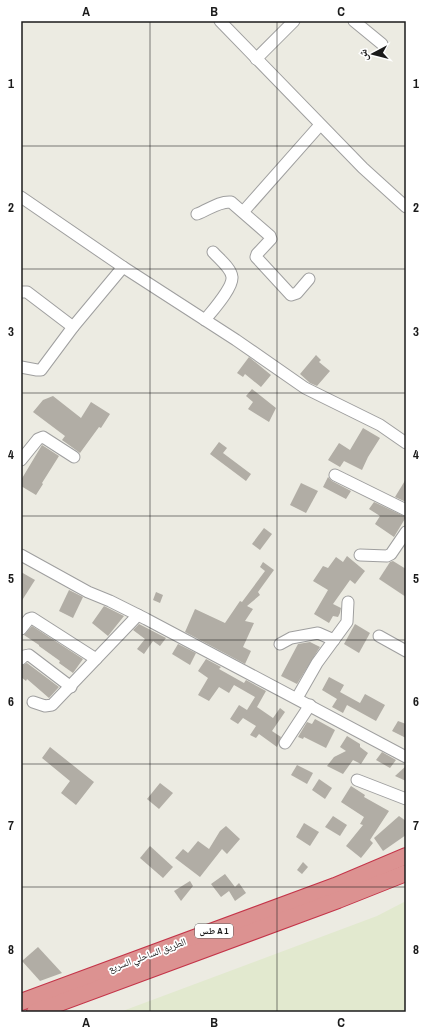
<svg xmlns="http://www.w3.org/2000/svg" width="427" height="1033" font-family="'Archivo Narrow','Noto Naskh Arabic',sans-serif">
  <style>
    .farmland { fill: #e2e9cf }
    .building { fill: #b1ada5 }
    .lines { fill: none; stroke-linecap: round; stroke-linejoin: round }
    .minor-casing { stroke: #9f9f9f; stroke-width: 13 }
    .highway-casing { stroke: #c43549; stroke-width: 18 }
    .minor { stroke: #fff; stroke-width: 11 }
    .highway { stroke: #dc9291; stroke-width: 16 }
    .grid { fill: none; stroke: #1b1b1b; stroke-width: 1; stroke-opacity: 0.55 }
    .labels { text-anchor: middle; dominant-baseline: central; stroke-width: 3.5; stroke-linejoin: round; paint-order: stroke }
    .shield { fill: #fff; stroke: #5f5f5f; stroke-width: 1 }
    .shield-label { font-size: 9px; font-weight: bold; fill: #1b1b1b }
    .street-label { font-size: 10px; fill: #1b1b1b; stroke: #fff }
    .neatline { fill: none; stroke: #1b1b1b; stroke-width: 1.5 }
    .grid-label { font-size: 13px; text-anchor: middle; font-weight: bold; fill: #1b1b1b }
  </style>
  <rect width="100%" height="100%" fill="#ecebe2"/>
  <path class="farmland" d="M406 901V1012H120L377 916Z"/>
  <g class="building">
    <path d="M316 355 321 360 319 362 330 371 317 386 310 383 300 374Z"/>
    <path d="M249 357 271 375 261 387 245 374 243 377 237 373Z"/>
    <path d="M252 389 276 408 269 422 248 409 253 402 246 396Z"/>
    <path d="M53 396 81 418 91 402 110 414 101 428 99 427 80 453 62 440 65 436 33 412 43 400Z"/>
    <path d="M363 428 380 438 368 457 362 470 344 461 340 467 328 460 339 443 350 450Z"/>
    <path d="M219 442 227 448 223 453 251 474 246 481 210 454Z"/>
    <path d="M42 445 59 456 42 483 43 484 36 495 21 486V480Z"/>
    <path d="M328 477 332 481 351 491 346 499 323 487Z"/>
    <path d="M406 479V502L395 497Z"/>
    <path d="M301 483 318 491 306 513 290 505Z"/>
    <path d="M374 502 406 517 394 537 375 524 380 516 369 509Z"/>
    <path d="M264 528 272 534 260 550 252 544Z"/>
    <path d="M347 556 365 571 355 584 350 580 333 604 341 608 340 613 338 617 333 616 329 623 314 614 328 590 313 581 323 566 328 568 336 557 343 562Z"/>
    <path d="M393 561 406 569V597L379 579 390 562Z"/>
    <path d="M263 562 274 570 258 592 260 595 247 606 253 609 245 621 254 623 243 647 251 651 245 664 185 632 195 609 225 623 240 601 242 602 265 571 260 567Z"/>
    <path d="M21 572 35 580 21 602Z"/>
    <path d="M69 590 83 597 73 618 59 611Z"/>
    <path d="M156 592 163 595 160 603 153 600Z"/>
    <path d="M102 605 124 616 108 636 92 623 104 606Z"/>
    <path d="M139 624 166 638 160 646 153 641 144 654 137 649 145 639 133 630Z"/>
    <path d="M355 624 370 633 359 653 344 644Z"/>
    <path d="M32 626 83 659 73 673 59 663 60 661 39 646V645L24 635Z"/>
    <path d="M310 642 320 647 297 684 281 676 298 644Z"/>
    <path d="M178 644 196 653 190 665 172 654Z"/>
    <path d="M206 659 221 667 219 669 244 683 246 680 266 691 257 707 273 718 280 708 285 712 272 731 281 737 277 747 259 734 256 738 250 735 256 726 243 718 238 724 230 719 239 705 247 710 255 697 234 685 229 693 219 687 209 701 198 695 208 678 198 671Z"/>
    <path d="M27 663 59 687 49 698 27 679 26 681 21 677V666Z"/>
    <path d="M329 677 344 685 340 692 360 703 365 694 385 705 376 721 347 705 343 713 332 707 337 699 322 690Z"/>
    <path d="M315 719 335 730 326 748 304 737 303 739 298 737 307 722 312 724Z"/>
    <path d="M398 721 406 724V738L392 731Z"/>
    <path d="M347 736 360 744V747L368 753 361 764 353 760 343 774 327 766 334 757 346 751 340 747Z"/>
    <path d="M50 747 94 782 76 805 61 793 70 781 42 758Z"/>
    <path d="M382 752 396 760 390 768 376 760Z"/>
    <path d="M297 765 313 773 307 784 291 775Z"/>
    <path d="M406 766V781L395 776Z"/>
    <path d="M319 779 332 788 325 799 312 790Z"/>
    <path d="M160 783 173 793 159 809 147 799Z"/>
    <path d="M351 786 365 795 364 797 389 811 370 840 373 843 361 858 346 846 363 825 360 824 364 817 341 802Z"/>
    <path d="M333 816 347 825 340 836 325 827Z"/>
    <path d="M399 816 406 821V835L383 851 374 838Z"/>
    <path d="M304 823 319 832 310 846 296 837Z"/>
    <path d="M226 826 240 839 227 854 222 849 200 877 175 858 183 849 188 853 198 841 209 849 220 831Z"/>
    <path d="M150 846 173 867 163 878 140 858Z"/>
    <path d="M303 862 308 867 302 874 297 870Z"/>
    <path d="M225 874 235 887 239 883 246 893 235 901 229 891 221 897 211 884Z"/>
    <path d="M190 881 193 886 181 901 174 891Z"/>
    <path d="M38 947 62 973 40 981 22 961Z"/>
  </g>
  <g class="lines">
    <defs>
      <g id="minor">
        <path d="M220 21 363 168 406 207"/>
        <path d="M354 21 382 44"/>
        <path d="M256 59 294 21"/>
        <path d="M21 197 123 267 236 340 305 388 380 425 406 443"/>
        <path d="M243 212 320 125"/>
        <path d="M197 214C208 210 219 201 231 202L270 236 271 239 257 254 256 257 291 295 297 293 309 279"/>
        <path d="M21 292H27L73 327"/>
        <path d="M205 320C212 311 233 288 232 277 231 268 219 259 213 252"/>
        <path d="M21 367 37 370H41L73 327 123 267"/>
        <path d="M21 460 38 439 43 437 74 457"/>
        <path d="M335 475 406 510"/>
        <path d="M21 555 88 592 110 601 146 619 406 757"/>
        <path d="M360 555 387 556 391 554 406 532"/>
        <path d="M21 629 29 619 32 618 96 659"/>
        <path d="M379 636 406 651"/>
        <path d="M280 644 291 638 318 633 334 640"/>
        <path d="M21 659 24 656 29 655 71 687"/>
        <path d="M297 698 317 663 347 622 348 602"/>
        <path d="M33 702 45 706 52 705 138 615"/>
        <path d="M285 743 310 705"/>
        <path d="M357 780 406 799"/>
      </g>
      <g id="highway">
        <path d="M21 1002 335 886 406 856"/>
        <path d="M35 1012 338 900 406 873"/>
      </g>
    </defs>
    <use href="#minor" class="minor-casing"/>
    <use href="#highway" class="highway-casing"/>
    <use href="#minor" class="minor"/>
    <use href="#highway" class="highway"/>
  </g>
  <path class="grid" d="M150 21V1012M277 21V1012M21 146H406M21 269H406M21 393H406M21 516H406M21 640H406M21 764H406M21 887H406"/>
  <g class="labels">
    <rect class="shield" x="195" y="924" width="38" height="14" rx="3"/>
    <g class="shield-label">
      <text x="214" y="931">طس A 1</text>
    </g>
    <g class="street-label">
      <text transform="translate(147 955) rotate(-20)">الطريق الساحلي السريع</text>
    </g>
  </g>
  <rect width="427" height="1033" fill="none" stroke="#ffffff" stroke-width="44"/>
  <g transform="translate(373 54) rotate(263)" stroke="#ffffff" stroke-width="3" paint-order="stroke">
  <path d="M0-3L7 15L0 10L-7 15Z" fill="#1b1b1b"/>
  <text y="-6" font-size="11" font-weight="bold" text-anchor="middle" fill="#1b1b1b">ش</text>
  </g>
  <rect x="22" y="22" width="383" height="989" class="neatline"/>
  <g class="grid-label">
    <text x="86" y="16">A</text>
    <text x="214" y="16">B</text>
    <text x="341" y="16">C</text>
    <text x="11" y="88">1</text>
    <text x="416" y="88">1</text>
    <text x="11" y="212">2</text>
    <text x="416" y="212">2</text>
    <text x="11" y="336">3</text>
    <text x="416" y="336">3</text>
    <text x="11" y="459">4</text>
    <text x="416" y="459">4</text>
    <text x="11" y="583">5</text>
    <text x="416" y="583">5</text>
    <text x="11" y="706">6</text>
    <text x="416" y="706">6</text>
    <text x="11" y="830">7</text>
    <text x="416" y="830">7</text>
    <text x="11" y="954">8</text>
    <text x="416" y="954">8</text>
    <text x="86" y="1027">A</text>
    <text x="214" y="1027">B</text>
    <text x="341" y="1027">C</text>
  </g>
</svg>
